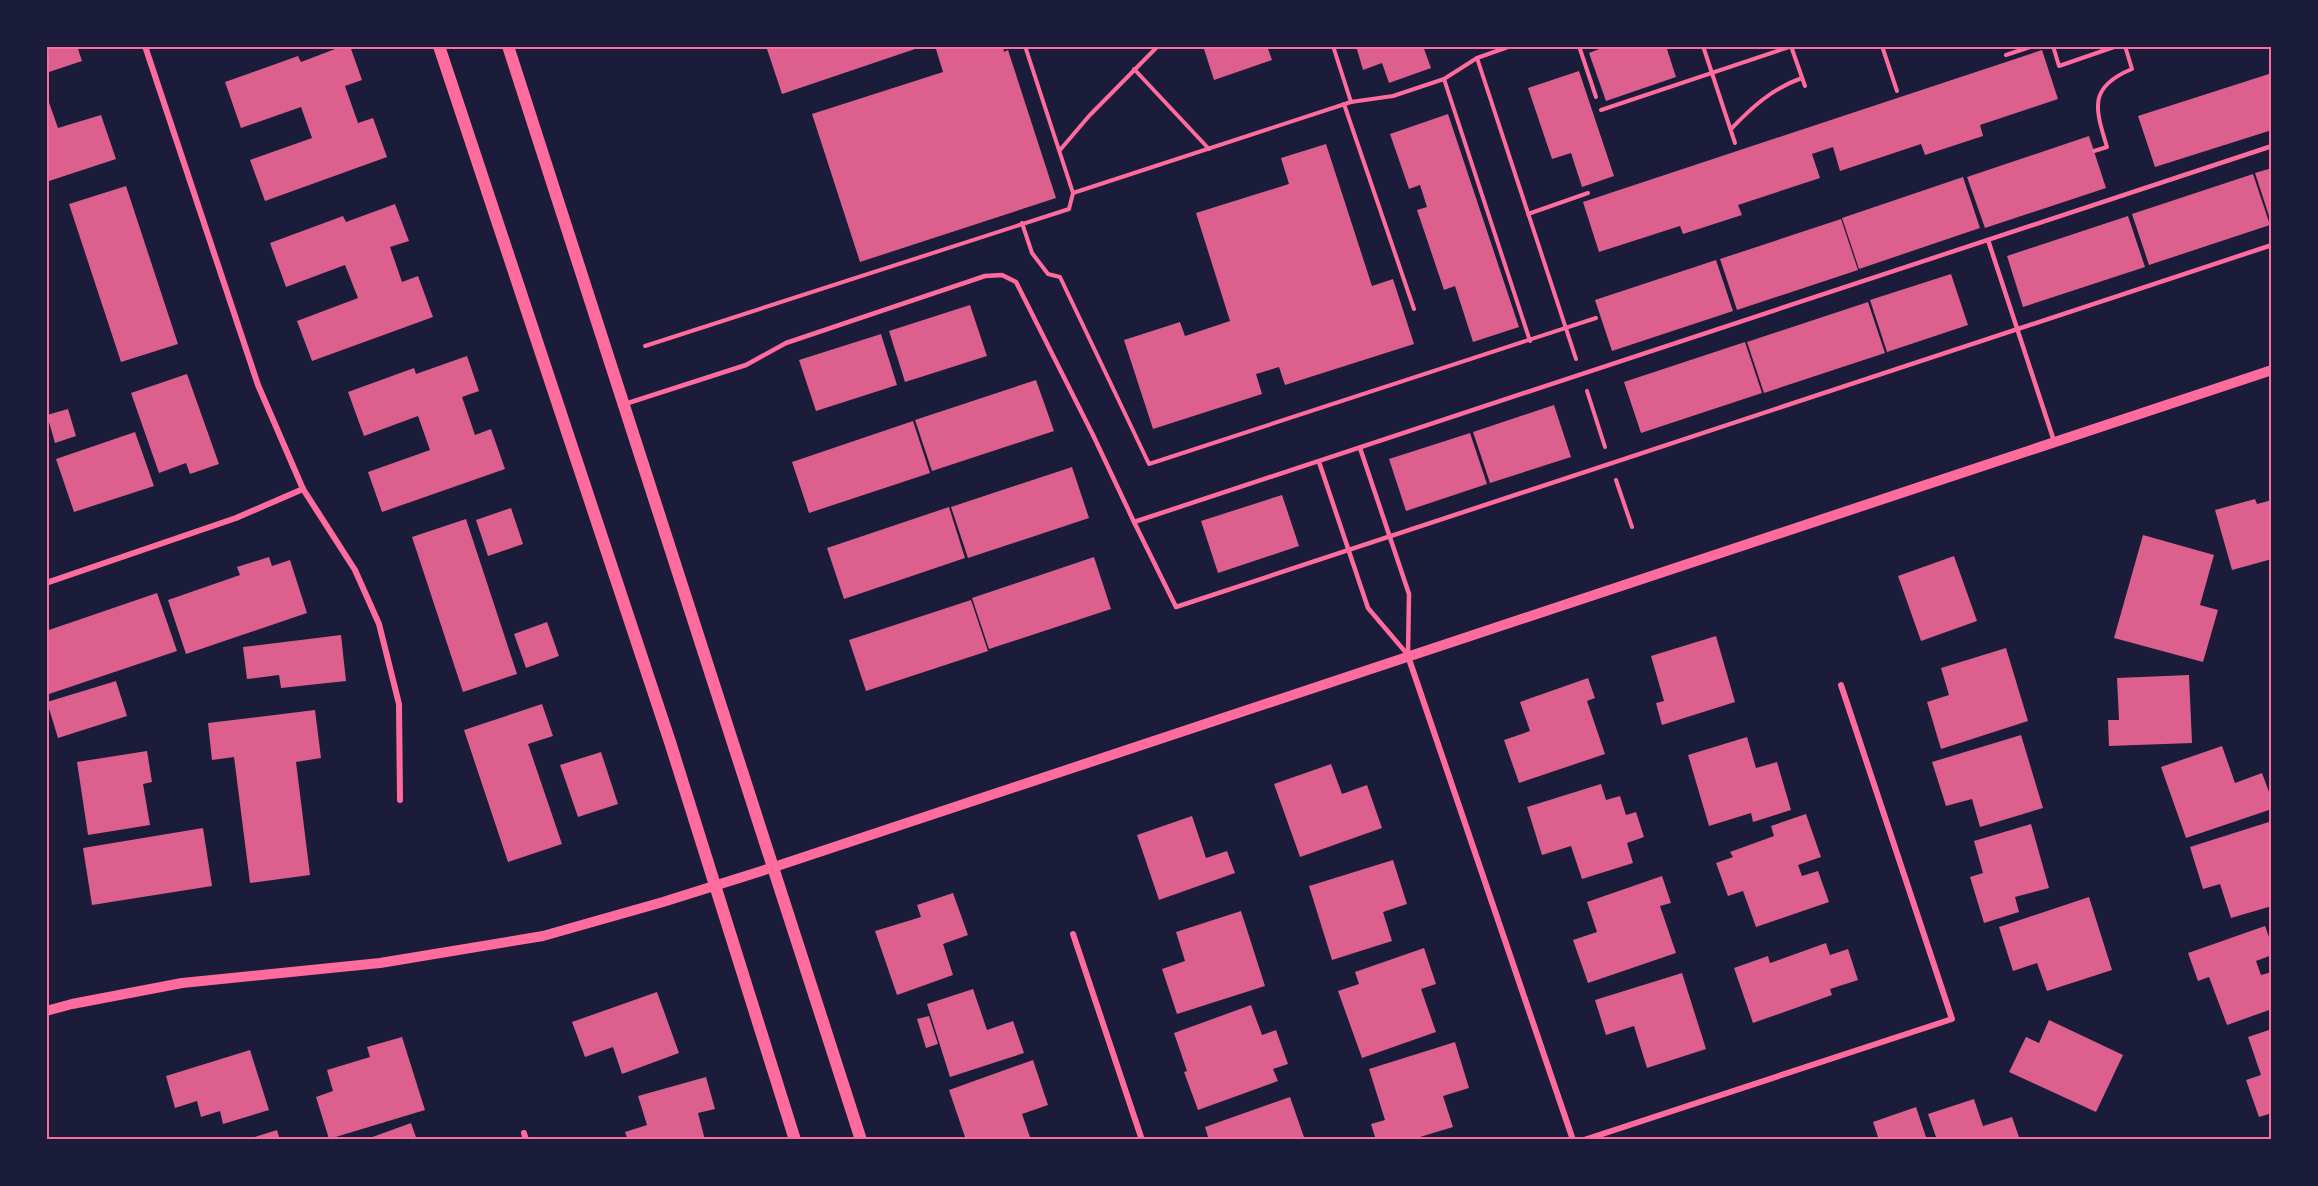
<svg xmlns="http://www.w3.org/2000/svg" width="2318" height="1186" font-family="'Titillium Web',sans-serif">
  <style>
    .building { fill: #dd5f8e }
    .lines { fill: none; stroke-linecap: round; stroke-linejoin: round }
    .path { stroke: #ff6b9d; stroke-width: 4 }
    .service { stroke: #ff6b9d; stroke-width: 4.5 }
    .minor { stroke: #ff6b9d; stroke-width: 6 }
    .tertiary { stroke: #ff6b9d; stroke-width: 10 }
    .secondary { stroke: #ff6b9d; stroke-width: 12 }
    .neatline { fill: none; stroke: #ff6b9d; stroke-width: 2 }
  </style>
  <rect width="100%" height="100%" fill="#1b1b3a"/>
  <g class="building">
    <path d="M46 46H77L82 61 46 73Z"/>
    <path d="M343 46H350L362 80 345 86 358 123 373 118 387 157 265 201 250 160 312 138 301 107 241 128 225 82 298 56 301 62Z"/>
    <path d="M766 46H921V47L782 94Z"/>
    <path d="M935 46H1003L1004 52 1008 50 1056 198 860 262 812 114 943 72Z"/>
    <path d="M1203 46H1267L1272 60 1214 80Z"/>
    <path d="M1356 46H1423L1431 68 1389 83 1382 63 1363 70Z"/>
    <path d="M1607 46H1666L1676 77 1606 101 1589 53Z"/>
    <path d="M2042 50 2058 99 1980 125 1983 136 1925 155 1921 144 1840 171 1833 147 1812 154 1820 178 1738 205 1742 215 1683 234 1680 226 1599 252 1583 202Z"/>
    <path d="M1579 71 1614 176 1582 187 1571 153 1552 159 1528 88Z"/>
    <path d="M2272 73V130L2155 167 2138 116Z"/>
    <path d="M46 94 58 128 101 115 116 159 46 182Z"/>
    <path d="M1448 114 1519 327 1473 342 1455 286 1444 290 1417 210 1427 207 1420 185 1409 189 1390 134Z"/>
    <path d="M2089 136 2106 188 1985 228 1967 177Z"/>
    <path d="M1326 144 1372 286 1393 279 1414 344 1285 385 1279 367 1256 374 1262 394 1153 429 1124 340 1180 322 1185 336 1230 321 1196 213 1289 184 1281 158Z"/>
    <path d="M2272 168V222H2271L2255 173Z"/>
    <path d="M2253 174 2270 225 2149 265 2132 214Z"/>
    <path d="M1963 177 1980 228 1859 269 1842 218Z"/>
    <path d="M126 186 178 344 121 362 69 204Z"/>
    <path d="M395 204 409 241 390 247 402 282 418 276 433 317 312 361 297 321 358 298 345 265 286 287 270 243 343 216 346 222Z"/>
    <path d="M2128 216 2145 267 2023 307 2007 256Z"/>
    <path d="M1841 219 1858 270 1737 310 1720 259Z"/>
    <path d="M1716 260 1733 311 1612 351 1595 300Z"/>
    <path d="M1951 274 1968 325 1887 352 1870 300Z"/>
    <path d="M1868 302 1885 353 1764 393 1747 342Z"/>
    <path d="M970 305 987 356 905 382 889 331Z"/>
    <path d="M881 334 897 385 816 411 799 360Z"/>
    <path d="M1745 342 1762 393 1641 433 1624 382Z"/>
    <path d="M467 356 479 391 462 397 475 435 491 429 505 469 382 512 368 472 430 450 418 416 364 436 348 392 414 368 416 374Z"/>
    <path d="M187 374 219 464 190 474 186 463 159 473 131 393Z"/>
    <path d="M1036 380 1054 431 932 471 915 420Z"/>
    <path d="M1554 405 1571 457 1490 483 1473 432Z"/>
    <path d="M68 409 76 436 55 443 47 415Z"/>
    <path d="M913 421 930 473 809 513 792 462Z"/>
    <path d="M135 432 154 486 74 512 56 459Z"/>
    <path d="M1470 433 1487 484 1406 511 1389 459Z"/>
    <path d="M1072 467 1089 518 968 558 951 507Z"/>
    <path d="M1282 495 1299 546 1218 573 1201 521Z"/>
    <path d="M2255 499 2257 504 2272 500V559L2232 570 2215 510Z"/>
    <path d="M949 507 965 558 844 599 827 548Z"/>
    <path d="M511 508 523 544 488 556 476 520Z"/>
    <path d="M466 519 517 674 463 692 412 537Z"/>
    <path d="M2143 535 2214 555 2200 605 2218 610 2203 662 2114 638Z"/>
    <path d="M1954 556 1977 621 1921 641 1898 576Z"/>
    <path d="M269 557 272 566 290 560 307 613 186 654 168 600 240 575 237 567Z"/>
    <path d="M1094 557 1111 609 989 649 972 598Z"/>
    <path d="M157 593 177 651 46 695V631Z"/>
    <path d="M971 600 988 651 866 691 849 640Z"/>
    <path d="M547 622 559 656 526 668 514 634Z"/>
    <path d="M341 635 346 681 281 688 279 675 247 679 243 647Z"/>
    <path d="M1716 636 1735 702 1662 725 1656 703 1664 701 1651 656Z"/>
    <path d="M2006 648 2028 721 1941 749 1927 702 1949 695 1941 668Z"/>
    <path d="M2189 675 2192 743 2109 746 2108 720H2119L2117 678Z"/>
    <path d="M1588 678 1595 698 1587 701 1605 754 1519 783 1504 740 1530 731 1520 702Z"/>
    <path d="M116 681 127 716 58 738 47 702Z"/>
    <path d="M542 704 553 736 528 744 562 844 508 862 464 730Z"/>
    <path d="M315 710 321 758 296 762 310 875 250 883 234 757 212 760 208 723Z"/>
    <path d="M2021 735 2043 808 1980 827 1972 799 1946 806 1932 762Z"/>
    <path d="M1747 737 1756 768 1777 762 1791 810 1753 822 1751 813 1709 826 1688 755Z"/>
    <path d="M2222 746 2235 783 2262 773 2272 800V809L2186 838 2161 767Z"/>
    <path d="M147 751 152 782 143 784 150 825 88 835 77 762Z"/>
    <path d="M601 752 618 804 578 817 560 765Z"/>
    <path d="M1331 764 1342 794 1367 785 1382 828 1300 857 1274 784Z"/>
    <path d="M1601 784 1606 800 1620 796 1626 815 1636 812 1644 837 1627 843 1633 863 1582 879 1571 846 1542 855 1527 807Z"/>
    <path d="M1806 814 1821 857 1798 865 1802 876 1818 871 1829 902 1756 927 1743 891 1728 896 1716 863 1733 857 1730 852 1774 836 1771 826Z"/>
    <path d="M1192 816 1206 858 1227 851 1235 873 1159 900 1137 835Z"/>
    <path d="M2272 821V906L2231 918 2220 884 2203 889 2190 847Z"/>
    <path d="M2031 824 2049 888 2015 897 2019 912 1984 923 1970 877 1983 873 1974 841Z"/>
    <path d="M203 828 212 886 92 905 83 848Z"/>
    <path d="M1393 860 1407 904 1383 912 1392 941 1332 960 1309 886Z"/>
    <path d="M1662 876 1671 903 1660 906 1676 953 1588 983 1573 940 1597 932 1587 902Z"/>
    <path d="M953 893 968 935 943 944 953 975 897 995 875 931 921 917 917 905Z"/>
    <path d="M2089 897 2112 970 2047 991 2037 963 2013 971 1999 927Z"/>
    <path d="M1241 911 1265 986 1177 1014 1162 969 1185 961 1176 932Z"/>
    <path d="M2265 926 2272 945V955L2256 961 2261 975 2272 972V1009L2227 1025 2209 977 2198 981 2188 953Z"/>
    <path d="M1826 943 1830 955 1848 949 1858 980 1830 989 1832 995 1753 1023 1734 968 1768 956 1770 963Z"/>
    <path d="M1424 948 1436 984 1421 989 1436 1032 1362 1058 1338 991 1359 984 1355 972Z"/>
    <path d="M1682 973 1706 1049 1647 1068 1634 1026 1606 1035 1595 1000Z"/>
    <path d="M973 989 987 1030 1013 1021 1024 1053 950 1077 927 1004Z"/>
    <path d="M657 992 679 1053 622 1074 613 1047 585 1057 572 1022Z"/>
    <path d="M1251 1005 1262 1035 1276 1030 1288 1064 1273 1069 1278 1081 1198 1110 1184 1072 1187 1071 1174 1033Z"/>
    <path d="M929 1016 938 1044 926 1048 917 1019Z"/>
    <path d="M2049 1020 2123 1055 2096 1112 2009 1072 2026 1037 2039 1043Z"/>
    <path d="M2272 1029V1113L2259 1117 2246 1080 2261 1075 2248 1037Z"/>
    <path d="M402 1037 425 1110 329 1139 316 1097 333 1091 327 1070 370 1057 367 1047Z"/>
    <path d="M1455 1042 1469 1088 1443 1096 1453 1127 1410 1140H1376L1371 1124 1385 1120 1369 1069Z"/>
    <path d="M250 1050 269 1110 223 1124 220 1111 201 1117 197 1101 175 1108 166 1076Z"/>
    <path d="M1033 1060 1048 1105 1022 1114 1031 1140H966L949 1090Z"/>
    <path d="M706 1077 715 1109 698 1113 705 1140H628L625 1132 647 1125 638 1096Z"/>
    <path d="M1290 1097 1305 1140H1209L1205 1127Z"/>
    <path d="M1974 1099 1983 1126 2012 1117 2020 1140H1937L1928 1114Z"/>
    <path d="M1916 1107 1927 1140H1879L1873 1122Z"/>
    <path d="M411 1123 417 1140H367V1139Z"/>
    <path d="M277 1130 280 1140H248V1139Z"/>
  </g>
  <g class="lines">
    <g class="path">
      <path d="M1025 46 1073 193"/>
      <path d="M1333 46 1351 102"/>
      <path d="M1579 46 1596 97"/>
      <path d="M1703 46 1735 143"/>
      <path d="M1791 46 1805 86"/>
      <path d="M1882 46 1897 91"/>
      <path d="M2053 46 2059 66 2117 46"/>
      <path d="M2006 55 2033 46"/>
      <path d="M1477 58 1511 46"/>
      <path d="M1134 69 1209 149"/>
      <path d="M1444 79 1530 341"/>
      <path d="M1344 104 1414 309"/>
      <path d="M1601 110 1792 46"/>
      <path d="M1731 129C1752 107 1773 88 1802 78"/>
      <path d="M1060 150 1089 116 1158 46"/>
      <path d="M2094 151 2107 147C2095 108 2088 87 2132 69L2125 46"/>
      <path d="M1528 214 1588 193"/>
      <path d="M1022 223 1032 253 1048 274 1060 277 1149 464 1596 318"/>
      <path d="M645 346 1069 209 1073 193 1351 102 1393 96 1444 79 1477 58 1576 359"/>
      <path d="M1587 391 1605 447"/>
      <path d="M1616 480 1632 527"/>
    </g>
    <g class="service">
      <path d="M1988 240 2054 441"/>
      <path d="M625 404 746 365 786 343 985 276 1002 275 1016 282 1093 435 1134 522 2272 146"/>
      <path d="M1360 448 1409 594 1408 655"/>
      <path d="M1319 462 1368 608 1408 655"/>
      <path d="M1134 522 1176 607 2272 245"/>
    </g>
    <g class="minor">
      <path d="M145 46 258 385 303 489 355 570 379 624 399 704 400 800"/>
      <path d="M46 583 236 518 303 489"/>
      <path d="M1408 656 1573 1140"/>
      <path d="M1073 934 1142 1140"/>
      <path d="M524 1133 526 1140"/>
      <path d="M1584 1140 1952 1019 1841 685"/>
    </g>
    <path class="tertiary" d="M46 1011 72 1004 182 983 380 963 543 936 663 902 774 867 2272 370"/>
    <g class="secondary">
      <path d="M439 46 670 742 795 1140"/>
      <path d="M508 46 861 1140"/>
    </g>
  </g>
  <rect width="2318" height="1186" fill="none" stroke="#1b1b3a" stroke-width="96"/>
  <rect x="48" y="48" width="2222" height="1090" class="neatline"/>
</svg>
